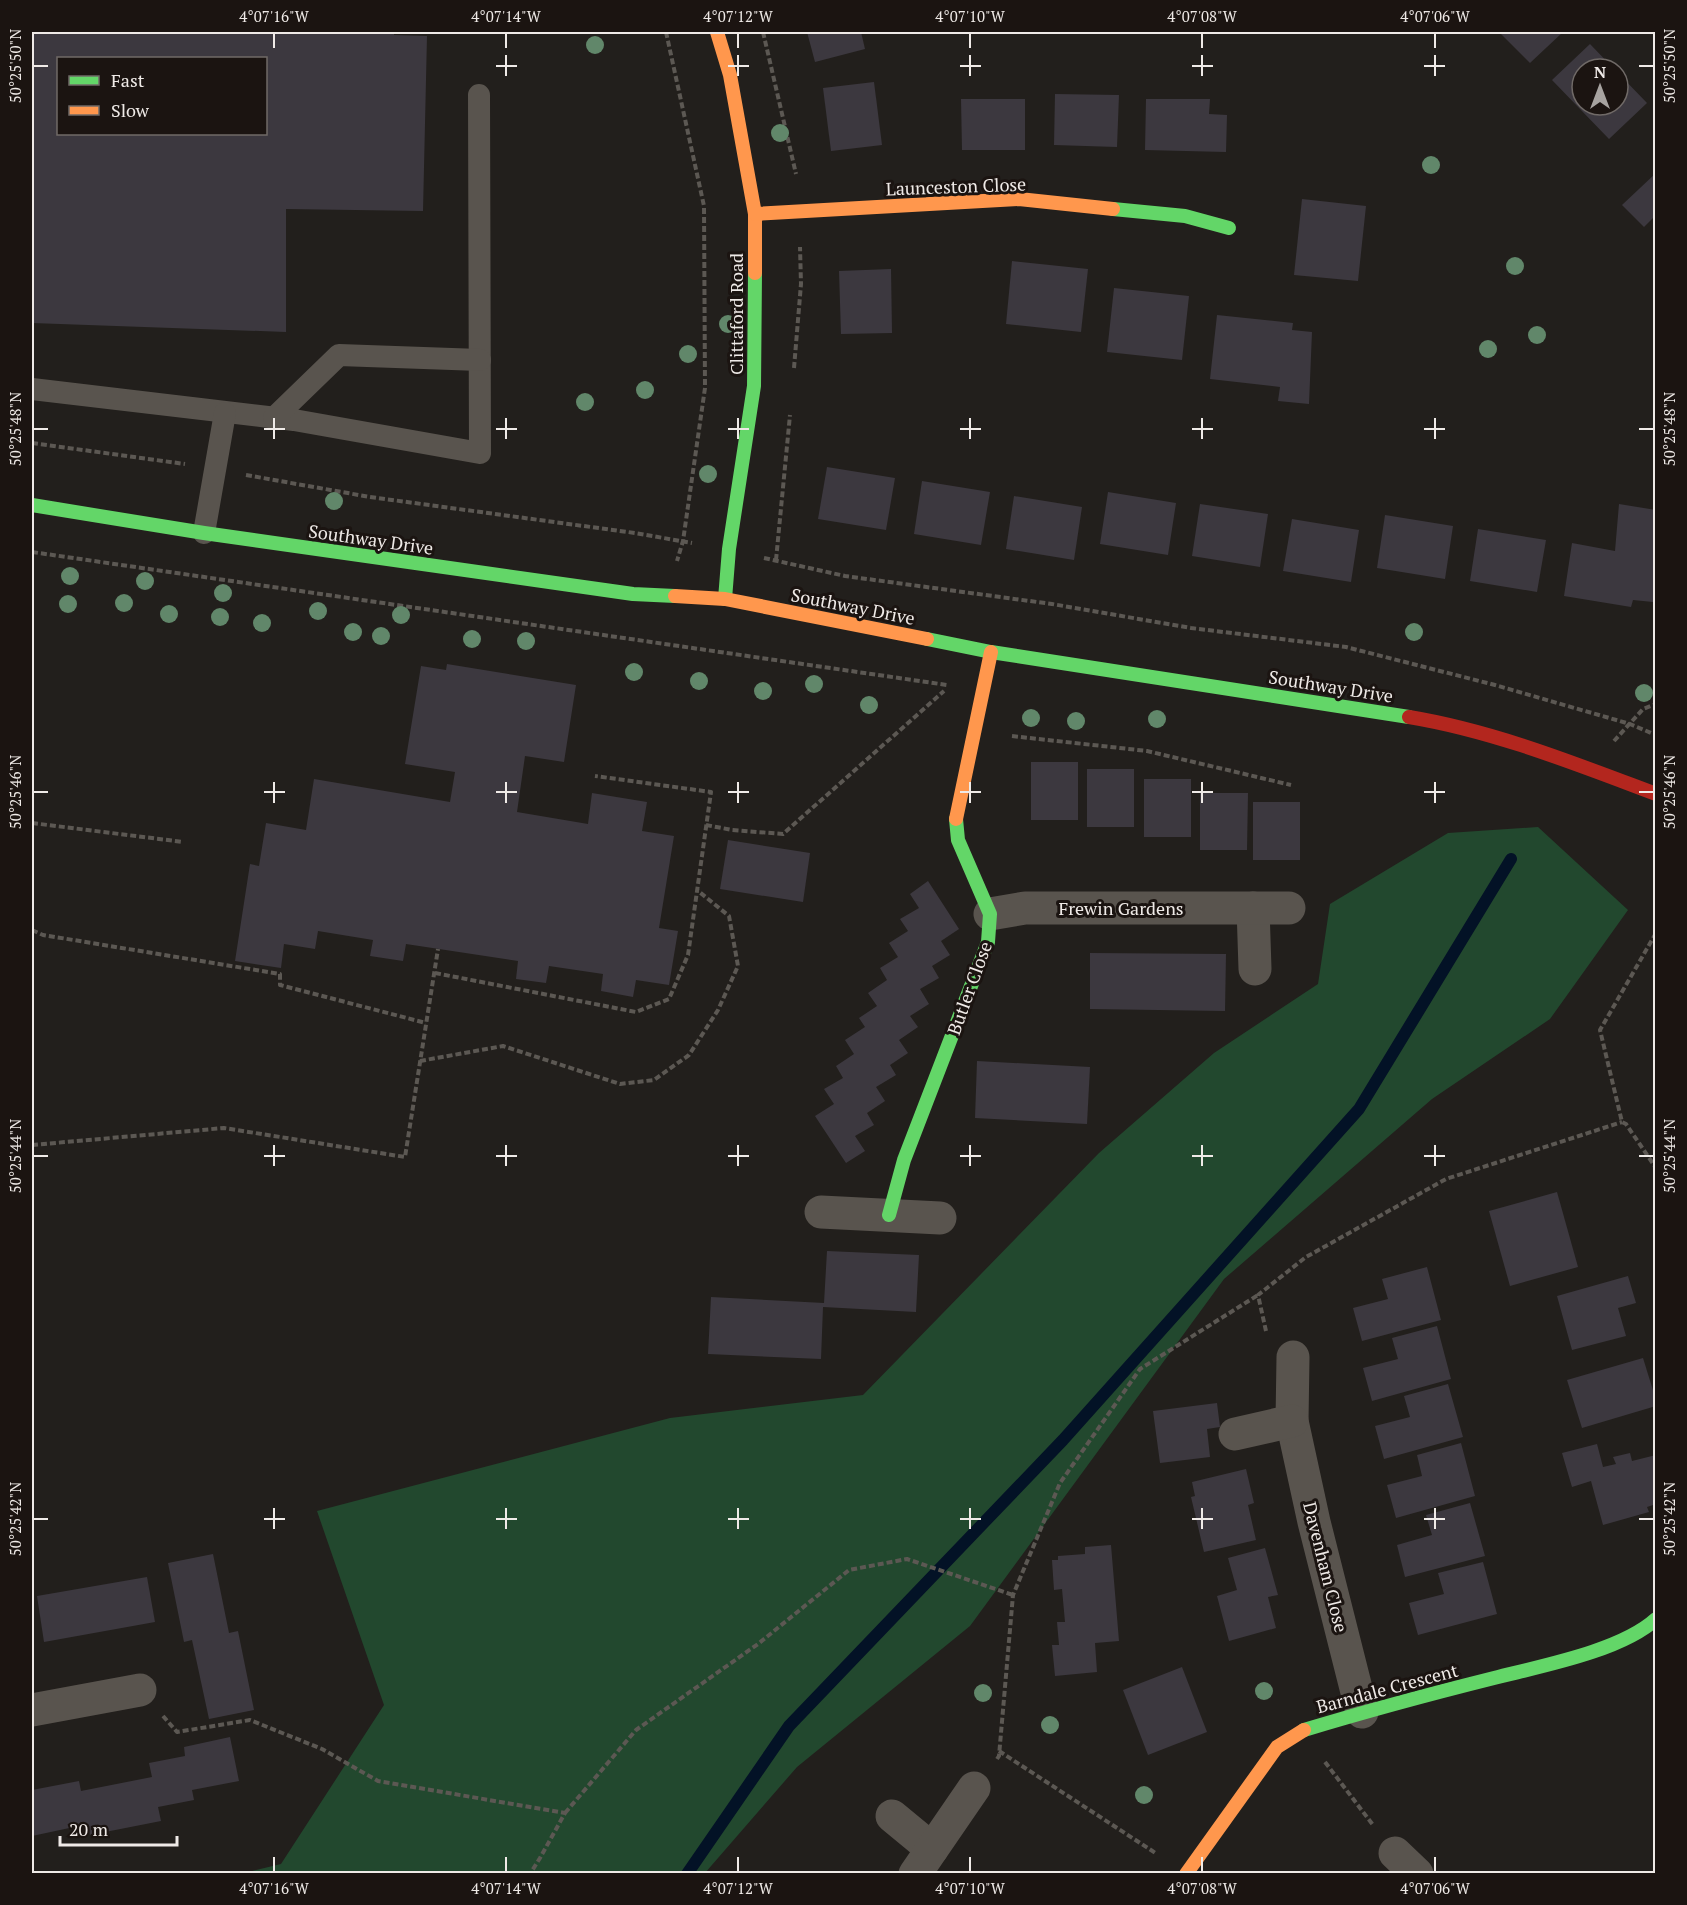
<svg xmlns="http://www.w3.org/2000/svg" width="1687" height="1905" font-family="'PT Serif',serif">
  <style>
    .forest { fill: #22482e }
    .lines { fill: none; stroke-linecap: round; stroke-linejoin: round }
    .stream { stroke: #031226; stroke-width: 12 }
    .building { fill: #3c383f; fill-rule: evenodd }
    .path { stroke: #5c5853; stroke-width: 4; stroke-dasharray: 6 3; stroke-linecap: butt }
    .lane { stroke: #59544e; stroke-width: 22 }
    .street { stroke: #59544e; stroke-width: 33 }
    .fast { stroke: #63d668; stroke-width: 14 }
    .slow { stroke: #ff974d; stroke-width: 14 }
    .jam { stroke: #b3261e; stroke-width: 14 }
    .tree { fill: #61876a }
    .ticks { fill: none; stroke: #efeae7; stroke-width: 2 }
    .labels { text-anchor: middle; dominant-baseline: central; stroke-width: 6; stroke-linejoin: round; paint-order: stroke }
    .street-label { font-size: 18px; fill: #efeae7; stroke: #1b1411 }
    .neatline { fill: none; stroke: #efeae7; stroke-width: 2 }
    .ticks-label { font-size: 15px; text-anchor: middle; fill: #efeae7 }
  </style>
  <rect width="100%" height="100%" fill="#221f1c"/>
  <path class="forest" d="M1538 827 1628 910 1550 1019 1432 1099 1224 1279 970 1626 797 1767 705 1873H244L281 1864 384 1705 317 1511 670 1418 863 1395 1099 1153 1214 1053 1318 984 1330 904 1448 833Z"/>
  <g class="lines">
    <path class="stream" d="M687 1874 789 1726 1063 1440 1359 1109 1511 859"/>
  </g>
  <g class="building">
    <path d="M32 32H394V35L427 36 423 211 286 209V332L32 323ZM58 58H266V134H58Z"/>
    <path d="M807 32H861L865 49 815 62Z"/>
    <path d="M1499 32H1563L1530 63Z"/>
    <path d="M1590 44 1614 69H1582V105H1618V73L1647 103 1609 139 1552 80Z"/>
    <path d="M874 82 882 145 831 151 823 88Z"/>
    <path d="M1055 94 1119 95 1117 147 1054 145Z"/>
    <path d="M961 99H1025V150H962Z"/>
    <path d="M1146 99H1210L1209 114 1227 115 1226 152 1145 150Z"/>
    <path d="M1656 173V215L1644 227 1622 205Z"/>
    <path d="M1302 199 1366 206 1358 281 1294 275Z"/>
    <path d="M1012 261 1088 269 1081 332 1006 324Z"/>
    <path d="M891 269 892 333 841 334 839 271Z"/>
    <path d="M1114 288 1189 296 1182 360 1107 352Z"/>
    <path d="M1217 315 1293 323 1292 330 1312 332 1309 404 1278 401 1280 387 1210 379Z"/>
    <path d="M827 467 895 478 886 530 818 519Z"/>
    <path d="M922 481 990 492 981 545 914 534Z"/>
    <path d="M1108 492 1176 503 1168 555 1100 544Z"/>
    <path d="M1014 496 1082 507 1074 560 1006 549Z"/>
    <path d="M1200 504 1268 514 1260 567 1192 556Z"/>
    <path d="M1619 504 1656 510V582L1653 602 1633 600 1631 607 1564 596 1572 543 1615 551Z"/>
    <path d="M1385 515 1453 526 1445 579 1377 568Z"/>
    <path d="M1292 519 1359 530 1351 582 1283 571Z"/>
    <path d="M1478 529 1546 540 1537 592 1470 581Z"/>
    <path d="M447 664 576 685 564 762 525 756 517 812 588 824 592 793 647 802 642 831 674 836 659 928 678 931 669 985 636 980 633 997 601 991 603 974 549 966 546 983 516 979 518 961 406 944 403 961 370 956 373 940 318 931 315 949 284 944 281 968 235 961 250 864 259 866 266 823 306 830 314 779 450 802 455 772 405 764 421 666 446 670Z"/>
    <rect x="1031" y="762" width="47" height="58"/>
    <rect x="1087" y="769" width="47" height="58"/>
    <rect x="1144" y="779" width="47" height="58"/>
    <path d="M1200 793H1248L1247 850H1200Z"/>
    <rect x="1253" y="802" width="47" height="58"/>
    <path d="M728 840 810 853 803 902 720 889Z"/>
    <path d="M928 881 959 929 941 941 950 955 932 966 939 978 920 989 929 1004 910 1016 918 1027 899 1040 908 1053 890 1065 896 1075 876 1087 885 1101 867 1113 874 1125 855 1136 865 1151 846 1163 815 1116 834 1104 824 1089 843 1078 836 1066 854 1054 845 1040 865 1027 859 1018 877 1006 868 993 887 980 880 968 898 957 889 943 908 931 900 919 919 908 910 894Z"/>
    <path d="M1090 953 1226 954 1225 1011 1090 1009Z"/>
    <path d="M977 1061 1090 1067 1087 1124 975 1118Z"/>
    <path d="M1557 1192 1578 1267 1510 1286 1489 1211Z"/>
    <path d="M827 1251 919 1255 916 1312 823 1307 821 1359 708 1354 711 1297 824 1303Z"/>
    <path d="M1427 1267 1441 1320 1362 1341 1353 1308 1388 1299 1382 1279Z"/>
    <path d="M1628 1276 1636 1303 1618 1308 1626 1336 1572 1350 1557 1296Z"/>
    <path d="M1437 1326 1451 1379 1372 1401 1363 1368 1398 1359 1392 1338Z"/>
    <path d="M1643 1358 1656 1400V1406L1582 1428 1567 1380Z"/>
    <path d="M1448 1384 1463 1437 1384 1459 1375 1426 1410 1417 1404 1396Z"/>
    <path d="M1217 1403 1220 1427 1207 1429 1210 1457 1160 1463 1153 1411Z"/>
    <path d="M1461 1443 1475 1496 1396 1518 1387 1485 1422 1476 1417 1455Z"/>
    <path d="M1597 1444 1603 1467 1616 1464 1613 1457 1630 1453 1632 1461 1656 1455V1504L1647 1507 1649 1512 1603 1525 1591 1481 1572 1487 1562 1453Z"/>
    <path d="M1246 1469 1254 1503 1248 1505 1256 1540 1204 1552 1191 1497 1195 1496 1192 1482Z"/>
    <path d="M1470 1503 1485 1556 1405 1577 1397 1545 1432 1535 1426 1515Z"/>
    <path d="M1111 1545 1119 1641 1095 1643 1097 1672 1055 1676 1052 1645H1059L1057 1622H1065L1062 1589 1054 1590 1052 1560H1058V1556L1085 1554V1547Z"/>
    <path d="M1265 1548 1278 1595 1268 1597 1276 1628 1229 1641 1217 1596 1237 1590 1228 1558Z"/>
    <path d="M213 1554 229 1633 238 1631 254 1710 209 1719 192 1640 184 1642 168 1563Z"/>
    <path d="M1483 1562 1497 1614 1418 1635 1409 1603 1444 1594 1438 1573Z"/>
    <path d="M147 1577 155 1622 44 1642 37 1596Z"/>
    <path d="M1182 1667 1207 1732 1148 1755 1123 1690Z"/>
    <path d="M230 1737 239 1781 192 1790 194 1800 158 1807 161 1821 90 1835 88 1824 32 1836V1790L79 1781 81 1791 152 1777 149 1763 185 1756 184 1747Z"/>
  </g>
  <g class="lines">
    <g class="path">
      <path d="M666 32 704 206 705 388 683 541 677 561"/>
      <path d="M763 32 796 174"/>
      <path d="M794 368 801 284 800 247"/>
      <path d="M32 443 185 464"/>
      <path d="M246 475 370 497 635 533 692 543"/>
      <path d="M32 552 947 685"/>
      <path d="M764 558 845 576 1052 604 1191 628 1346 647 1495 685 1630 724 1656 735"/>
      <path d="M776 560 790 415"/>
      <path d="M1012 736 1147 751 1291 785"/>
      <path d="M1614 741 1643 709 1656 704"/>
      <path d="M32 823 183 842"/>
      <path d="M706 825 732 830 783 834 944 691"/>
      <path d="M32 930 43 935 280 974V985L426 1023"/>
      <path d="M1656 933 1600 1030 1622 1122 1626 1124 1656 1168"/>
      <path d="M435 973 636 1012 669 999 688 955 711 792 595 776"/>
      <path d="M420 1061 503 1046 620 1084 654 1080 689 1055 718 1010 738 966 729 916 697 890"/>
      <path d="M32 1145 224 1128 405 1157 438 949"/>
      <path d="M1266 1331 1258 1295 1306 1257 1446 1179 1622 1122"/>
      <path d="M163 1716 177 1732 250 1720 322 1749 378 1781 565 1813 540 1858 530 1874"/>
      <path d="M999 1751 1157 1854"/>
      <path d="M997 1759 999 1756 1013 1595 1060 1483 1140 1369 1258 1295"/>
      <path d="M1325 1762 1373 1825"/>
      <path d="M565 1813 636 1730 758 1644 849 1570 907 1559 1013 1595"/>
    </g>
    <g class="lane">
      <path d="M32 389 294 420 480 453 479 95"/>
      <path d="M274 418 339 355 480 360"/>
      <path d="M204 533 225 413"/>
    </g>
    <g class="street">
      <path d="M1253 908 1255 969"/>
      <path d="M990 914 1025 908H1289"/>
      <path d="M821 1212 940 1218"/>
      <path d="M1293 1357 1292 1421 1314 1522 1362 1712"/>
      <path d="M1235 1434 1292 1421"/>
      <path d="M32 1710 140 1690"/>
      <path d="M892 1816 932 1849"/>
      <path d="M1395 1853 1417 1874"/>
      <path d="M915 1874 974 1788"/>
    </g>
    <g class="fast">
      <path d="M1113 209 1185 216 1229 228"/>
      <path d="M32 505 204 533 633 594 675 596"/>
      <path d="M725 599 729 549 754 386 755 273"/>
      <path d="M927 639 991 652 1409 717"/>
      <path d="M889 1215 904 1160 988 942 990 914 958 840 956 819"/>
      <path d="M1304 1730C1367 1711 1430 1694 1494 1678 1541 1666 1621 1651 1656 1619"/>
    </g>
    <g class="slow">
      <path d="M717 32 730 75 755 214V273"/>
      <path d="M755 214 1019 199 1113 209"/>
      <path d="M675 596 725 599 927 639"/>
      <path d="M956 819 991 652"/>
      <path d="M1186 1874 1277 1747 1304 1730"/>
    </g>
    <path class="jam" d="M1409 717C1494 731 1576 764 1656 794"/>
  </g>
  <g class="tree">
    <circle cx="595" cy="45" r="9"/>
    <circle cx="780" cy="133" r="9"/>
    <circle cx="1431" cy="165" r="9"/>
    <circle cx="1515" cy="266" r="9"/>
    <circle cx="728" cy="324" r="9"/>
    <circle cx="1537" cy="335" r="9"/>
    <circle cx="1488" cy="349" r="9"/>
    <circle cx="688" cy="354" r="9"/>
    <circle cx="645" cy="390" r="9"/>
    <circle cx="585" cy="402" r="9"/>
    <circle cx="708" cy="474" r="9"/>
    <circle cx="334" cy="501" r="9"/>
    <circle cx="70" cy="576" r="9"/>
    <circle cx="145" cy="581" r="9"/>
    <circle cx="223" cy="593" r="9"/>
    <circle cx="124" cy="603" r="9"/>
    <circle cx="68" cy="604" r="9"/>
    <circle cx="318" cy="611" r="9"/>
    <circle cx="169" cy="614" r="9"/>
    <circle cx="401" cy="615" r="9"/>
    <circle cx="220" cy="617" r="9"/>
    <circle cx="262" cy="623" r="9"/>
    <circle cx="353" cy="632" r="9"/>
    <circle cx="1414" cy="632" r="9"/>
    <circle cx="381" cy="636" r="9"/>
    <circle cx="472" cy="639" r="9"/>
    <circle cx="526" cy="641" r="9"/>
    <circle cx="634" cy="672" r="9"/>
    <circle cx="699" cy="681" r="9"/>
    <circle cx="814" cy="684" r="9"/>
    <circle cx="763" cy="691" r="9"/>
    <circle cx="1644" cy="693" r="9"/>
    <circle cx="869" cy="705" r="9"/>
    <circle cx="1031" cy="718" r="9"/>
    <circle cx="1157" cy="719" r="9"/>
    <circle cx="1076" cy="721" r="9"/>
    <circle cx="1264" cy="1691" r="9"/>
    <circle cx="983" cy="1693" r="9"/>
    <circle cx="1050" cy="1725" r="9"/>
    <circle cx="1144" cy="1795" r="9"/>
  </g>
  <path class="ticks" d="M274 33V48M506 33V48M738 33V48M970 33V48M1202 33V48M1435 33V48M506 55V76M738 55V76M970 55V76M1202 55V76M1435 55V76M33 66H48M496 66H517M728 66H749M960 66H981M1192 66H1213M1424 66H1445M1639 66H1654M274 418V439M506 418V439M738 418V439M970 418V439M1202 418V439M1435 418V439M33 429H48M264 429H285M496 429H517M728 429H749M960 429H981M1192 429H1213M1424 429H1445M1639 429H1654M274 782V803M506 782V803M738 782V803M970 782V803M1202 782V803M1435 782V803M33 792H48M264 792H285M496 792H517M728 792H749M960 792H981M1192 792H1213M1424 792H1445M1639 792H1654M274 1145V1166M506 1145V1166M738 1145V1166M970 1145V1166M1202 1145V1166M1435 1145V1166M33 1156H48M264 1156H285M496 1156H517M728 1156H749M960 1156H981M1192 1156H1213M1424 1156H1445M1639 1156H1654M274 1508V1529M506 1508V1529M738 1508V1529M970 1508V1529M1202 1508V1529M1435 1508V1529M33 1519H48M264 1519H285M496 1519H517M728 1519H749M960 1519H981M1192 1519H1213M1424 1519H1445M1639 1519H1654M274 1857V1872M506 1857V1872M738 1857V1872M970 1857V1872M1202 1857V1872M1435 1857V1872"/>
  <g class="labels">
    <g class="street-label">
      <text transform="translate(956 186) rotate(-2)">Launceston Close</text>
      <text transform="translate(736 314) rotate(-90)">Clittaford Road</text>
      <text transform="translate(371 539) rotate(8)">Southway Drive</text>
      <text transform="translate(853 606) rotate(11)">Southway Drive</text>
      <text transform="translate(1331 686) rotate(9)">Southway Drive</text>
      <text x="1121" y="908">Frewin Gardens</text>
      <text transform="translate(969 988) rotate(-70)">Butler Close</text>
      <text transform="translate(1326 1567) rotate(76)">Davenham Close</text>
      <text transform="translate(1387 1688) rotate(-15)">Barndale Crescent</text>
    </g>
  </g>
  <rect width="1687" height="1905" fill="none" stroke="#1b1411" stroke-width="66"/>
  <rect x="57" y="57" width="210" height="78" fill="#1b1411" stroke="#706a67" stroke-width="1.5"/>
  <rect x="69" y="76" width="30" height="9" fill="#63d668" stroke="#706a67" stroke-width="1.5"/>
  <text x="111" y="87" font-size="18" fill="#efeae7">Fast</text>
  <rect x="69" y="106" width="30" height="9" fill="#ff974d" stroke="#706a67" stroke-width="1.5"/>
  <text x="111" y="117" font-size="18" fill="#efeae7">Slow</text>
  <g transform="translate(1600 87)"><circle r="28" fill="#1b1411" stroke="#706a67" stroke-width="1.5"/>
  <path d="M0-4.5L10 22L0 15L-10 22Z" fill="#a7a3a0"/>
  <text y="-9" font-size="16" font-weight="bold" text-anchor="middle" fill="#efeae7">N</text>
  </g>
  <path d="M60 1836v9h117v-9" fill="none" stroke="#efeae7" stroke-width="3"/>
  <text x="69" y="1836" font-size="18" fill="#efeae7" stroke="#1b1411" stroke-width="4.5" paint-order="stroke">20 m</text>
  <rect x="33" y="33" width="1621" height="1839" class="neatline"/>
  <g class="ticks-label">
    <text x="274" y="22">4°07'16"W</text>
    <text x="506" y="22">4°07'14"W</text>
    <text x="738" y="22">4°07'12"W</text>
    <text x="970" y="22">4°07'10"W</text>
    <text x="1202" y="22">4°07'08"W</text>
    <text x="1435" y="22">4°07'06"W</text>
    <text transform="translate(16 66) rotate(-90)" y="5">50°25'50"N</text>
    <text transform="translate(1670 66) rotate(-90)" y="5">50°25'50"N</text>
    <text transform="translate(16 429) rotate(-90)" y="5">50°25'48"N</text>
    <text transform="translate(1670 429) rotate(-90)" y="5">50°25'48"N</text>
    <text transform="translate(16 792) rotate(-90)" y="5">50°25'46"N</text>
    <text transform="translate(1670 792) rotate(-90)" y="5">50°25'46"N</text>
    <text transform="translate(16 1156) rotate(-90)" y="5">50°25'44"N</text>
    <text transform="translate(1670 1156) rotate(-90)" y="5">50°25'44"N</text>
    <text transform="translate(16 1519) rotate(-90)" y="5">50°25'42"N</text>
    <text transform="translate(1670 1519) rotate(-90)" y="5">50°25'42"N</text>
    <text x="274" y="1894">4°07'16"W</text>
    <text x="506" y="1894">4°07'14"W</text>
    <text x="738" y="1894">4°07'12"W</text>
    <text x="970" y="1894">4°07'10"W</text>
    <text x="1202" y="1894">4°07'08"W</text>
    <text x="1435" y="1894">4°07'06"W</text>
  </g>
</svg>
